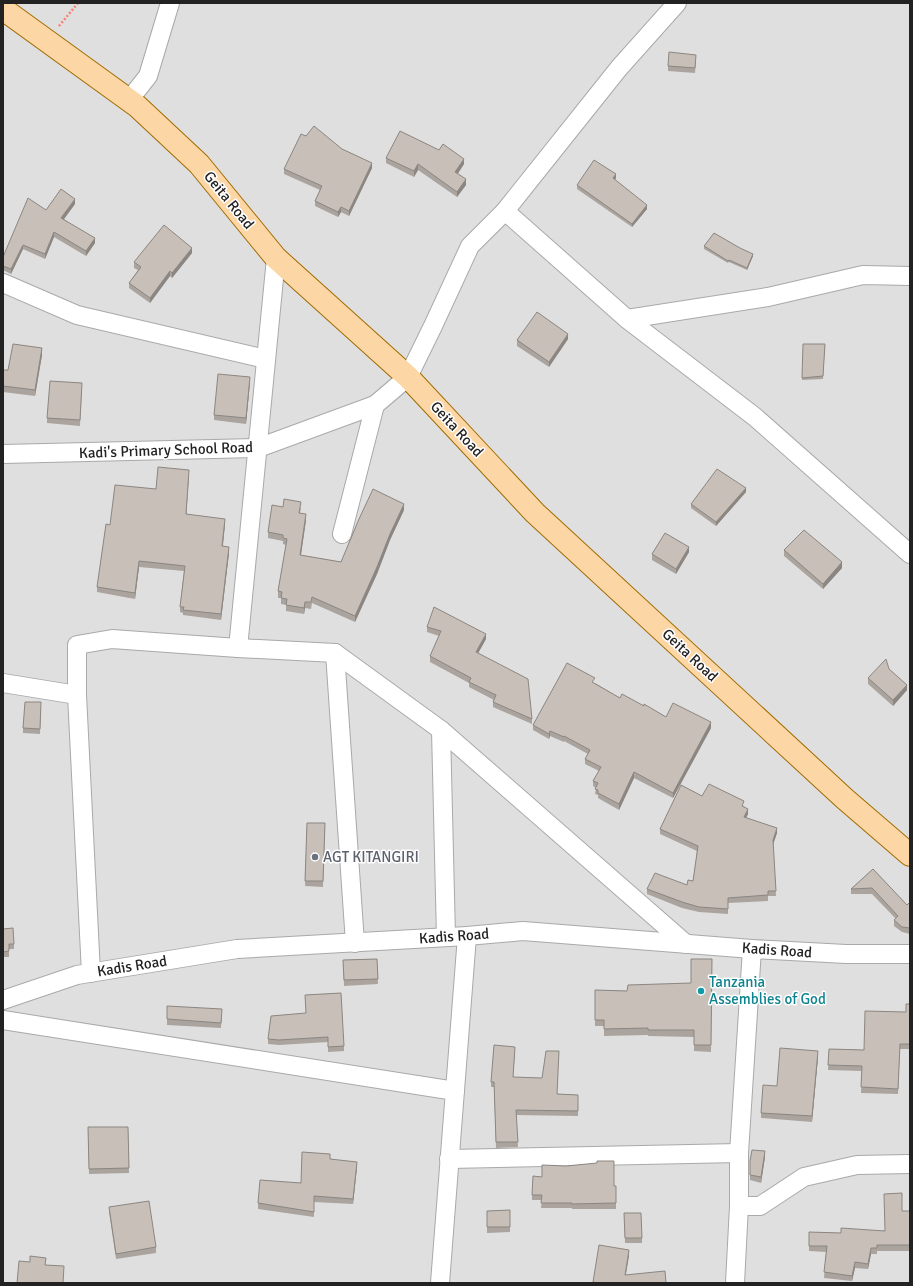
<svg xmlns="http://www.w3.org/2000/svg" width="913" height="1286" font-family="Signika,sans-serif">
  <style>
    .residential { fill: #e0dfdf }
    .lines { fill: none; stroke-linecap: round; stroke-linejoin: round }
    .minor-casing { stroke: #a9a9a9; stroke-width: 20 }
    .major-casing { stroke: #a06b00; stroke-width: 24 }
    .path { stroke: #fa8072; stroke-width: 2.5; stroke-dasharray: 2 2; stroke-linecap: butt }
    .minor { stroke: #fff; stroke-width: 18 }
    .major { stroke: #fcd6a4; stroke-width: 22 }
    .wall { fill: #aba49e }
    .shaded-wall { fill: #8b8681 }
    .building { fill: #c7bfb8; stroke: #8b8681 }
    .worship-dot { fill: #6b7280; stroke: #fff; stroke-width: 1.5 }
    .culture-dot { fill: #0f9aa8; stroke: #fff; stroke-width: 1.5 }
    .labels { text-anchor: middle; dominant-baseline: central; stroke-width: 3; stroke-linejoin: round; paint-order: stroke }
    .street-label { font-size: 15px; fill: #222; stroke: #fff }
    .worship-label { font-size: 15px; fill: #5b616d; stroke: #fff; text-anchor: start }
    .culture-label { font-size: 15px; fill: #0d838f; stroke: #fff; text-anchor: start }
  </style>
  <rect width="100%" height="100%" fill="#f2efe9"/>
  <rect class="residential" x="3" y="3" width="907" height="1280"/>
  <g class="lines">
    <defs>
      <g id="minor">
        <path d="M129 100 148 76 170 3"/>
        <path d="M505 211 627 319 755 417 910 554"/>
        <path d="M3 283 77 315 266 359"/>
        <path d="M627 319 768 297 863 275 910 276"/>
        <path d="M3 454 258 448 375 405 408 377 433 326 470 246 505 211 619 68 677 3"/>
        <path d="M342 534 375 405"/>
        <path d="M238 648 276 258"/>
        <path d="M335 653 355 943"/>
        <path d="M3 683 77 695"/>
        <path d="M441 730 446 937"/>
        <path d="M91 973 77 695V645L112 639 238 648 335 653 441 730 686 944"/>
        <path d="M3 1000 77 975 237 949 467 936 523 931 752 949 846 954H910"/>
        <path d="M3 1020 455 1091"/>
        <path d="M449 1159 739 1153"/>
        <path d="M739 1206H760L804 1177 857 1165 910 1164"/>
        <path d="M440 1283 467 936"/>
        <path d="M735 1283 739 1206V1153L752 949"/>
      </g>
      <path id="major" d="M3 9 137 106 199 164 276 258 408 377 535 513 845 799 910 855"/>
    </defs>
    <use href="#minor" class="minor-casing"/>
    <use href="#major" class="major-casing"/>
    <path class="path" d="M59 26 78 3"/>
    <use href="#minor" class="minor"/>
    <use href="#major" class="major"/>
  </g>
  <g class="wall">
    <path d="M696 60 695 73 668 71V66Z"/>
    <path d="M306 136 342 149 372 168 349 216 341 212 338 217 315 206V201L320 190 284 174V169Z"/>
    <path d="M386 158 464 164 458 174 466 185 457 197 418 170 414 177 386 163Z"/>
    <path d="M616 178 615 180 647 209 632 227 577 189V185Z"/>
    <path d="M75 204 64 219 95 243 86 256 54 237 45 259 23 249 11 274 3 270V257L46 210Z"/>
    <path d="M704 246 753 256 747 270 729 262 728 263 704 249Z"/>
    <path d="M192 253 172 278 170 276 150 303 129 288V283L138 270 134 268V262Z"/>
    <path d="M568 339 549 367 517 346V340Z"/>
    <path d="M825 344 823 379 802 380V378Z"/>
    <path d="M42 355 35 396 3 392V370H8Z"/>
    <path d="M250 382 246 424 214 420V415Z"/>
    <path d="M82 388 80 426 47 423V418Z"/>
    <path d="M189 475 186 514 225 524 223 546 229 553 221 620 183 615V613L180 612V607L184 571 139 567 135 599 97 592V587L110 525 156 489Z"/>
    <path d="M746 492 716 526 691 508V504Z"/>
    <path d="M283 507 301 508 300 513 306 520 301 555 341 562 404 510 390 540 377 574 355 622 312 603 311 609 305 608 304 614 286 611V605L281 604V598H278V591L286 545 283 544V541L268 538V532Z"/>
    <path d="M784 550 842 568 823 589 784 556Z"/>
    <path d="M689 552 676 574 652 560V554Z"/>
    <path d="M427 627 486 639 478 653 532 719V724L493 707V702L494 700 469 687V683L430 662V656L439 636 427 632Z"/>
    <path d="M889 669 907 690 893 706 868 684V678Z"/>
    <path d="M595 683 620 698 644 706 666 717 711 728 673 798 634 778 619 810 598 798V795L595 794 596 788 593 786V781L599 771 585 764V759L588 754 564 741V742L550 736 549 739 533 730V725Z"/>
    <path d="M41 708 40 734 23 733V728Z"/>
    <path d="M702 796 744 806 748 814 746 818 777 833 773 844 776 896H768V901L728 903V914L699 912 682 908 647 894V889L687 885 693 881 697 851 660 834V829Z"/>
    <path d="M307 823H325L323 887 305 886Z"/>
    <path d="M873 869 907 905 910 902V934L902 932 894 926V920L896 919 872 894H851V889Z"/>
    <path d="M3 929 14 944V949H9V957H3Z"/>
    <path d="M377 959 378 984 344 986 343 960Z"/>
    <path d="M712 959 711 1052 694 1051V1037L648 1036V1035L604 1036V1026H595V990L627 991 691 983Z"/>
    <path d="M910 1004V1049H900L898 1094 861 1093 862 1071 828 1070 829 1049 864 1050 906 1012Z"/>
    <path d="M306 1013 344 1046V1051L328 1052V1042L279 1045 268 1044V1039Z"/>
    <path d="M222 1014 221 1028 167 1025V1019Z"/>
    <path d="M515 1053 513 1077 558 1094 578 1095V1116L516 1115 518 1147 496 1148 494 1087H491V1082Z"/>
    <path d="M818 1057 812 1122 761 1118V1113L777 1086Z"/>
    <path d="M88 1127H128L129 1173 89 1174Z"/>
    <path d="M765 1157 761 1183 750 1180V1161Z"/>
    <path d="M330 1159 357 1167 353 1204 314 1202V1217L258 1209V1203L301 1183Z"/>
    <path d="M616 1186V1209H572V1208H541L542 1200H532V1195Z"/>
    <path d="M109 1207 156 1247V1253L116 1259 109 1212Z"/>
    <path d="M510 1210V1232L487 1233V1211Z"/>
    <path d="M902 1211H910V1251H877V1254H871L868 1269 855 1268 852 1281 824 1278 826 1252 809 1251V1232L841 1233 885 1231Z"/>
    <path d="M624 1213 642 1238V1243H625Z"/>
  </g>
  <g class="shaded-wall">
    <path d="M464 159V164L455 177V172Z"/>
    <path d="M372 163V168L349 216V211Z"/>
    <path d="M418 164V170L414 177V171Z"/>
    <path d="M616 174V178L613 182V178Z"/>
    <path d="M466 179V185L457 197V192Z"/>
    <path d="M75 199V204L61 223V218Z"/>
    <path d="M647 205V209L632 227V224Z"/>
    <path d="M341 207V212L338 217V212Z"/>
    <path d="M54 232V237L45 259V254Z"/>
    <path d="M95 238V243L86 256V251Z"/>
    <path d="M23 245V249L11 274V269Z"/>
    <path d="M192 248V253L172 278V273Z"/>
    <path d="M753 254V256L747 270V268Z"/>
    <path d="M170 271V276L150 303V298Z"/>
    <path d="M568 334V339L549 367V362Z"/>
    <path d="M42 348V355L35 396V390Z"/>
    <path d="M250 377V382L246 424V418Z"/>
    <path d="M189 470V475L186 520V514Z"/>
    <path d="M746 488V492L716 526V522Z"/>
    <path d="M404 504V510L390 540 377 574 355 622V616L390 534Z"/>
    <path d="M306 514V520L300 561V555Z"/>
    <path d="M225 519V524L222 552V546Z"/>
    <path d="M229 547V553L221 620V614Z"/>
    <path d="M689 547V552L676 574V569Z"/>
    <path d="M139 561V567L135 599V593Z"/>
    <path d="M842 562V568L823 589V584Z"/>
    <path d="M305 602V608L304 614V608Z"/>
    <path d="M486 634V639L476 657V652Z"/>
    <path d="M907 685V690L893 706V700Z"/>
    <path d="M711 722V728L673 798V793Z"/>
    <path d="M550 731V736L549 739V734Z"/>
    <path d="M634 772V778L619 810V804Z"/>
    <path d="M748 809V814L744 822V817Z"/>
    <path d="M777 828V833L773 845V840Z"/>
    <path d="M818 1051V1057L812 1122V1116Z"/>
    <path d="M765 1151V1157L761 1183V1177Z"/>
    <path d="M357 1162V1167L353 1204V1199Z"/>
    <path d="M871 1248V1254L868 1269V1264Z"/>
    <path d="M629 1250V1256L625 1280V1275Z"/>
    <path d="M855 1262V1268L852 1281V1276Z"/>
  </g>
  <g class="building">
    <path d="M669 52 696 55 695 68 668 66Z"/>
    <path d="M314 126 342 149 372 163 349 211 341 207 338 212 315 201 322 186 284 169 301 134 306 136Z"/>
    <path d="M400 131 439 150 443 144 464 159 455 172 466 179 457 192 418 164 414 171 386 158Z"/>
    <path d="M594 160 616 174 613 178 647 205 632 224 577 185Z"/>
    <path d="M61 189 75 199 61 218 95 238 86 251 54 232 45 254 23 245 11 269 3 266V257L28 198 46 210Z"/>
    <path d="M164 225 192 248 172 273 170 271 150 298 129 283 141 267 134 262Z"/>
    <path d="M714 233 740 248 753 254 747 268 729 260 728 261 704 246Z"/>
    <path d="M537 312 568 334 549 362 517 340Z"/>
    <path d="M13 344 42 348 35 390 3 386V370H8Z"/>
    <path d="M803 344H825L823 376 802 378Z"/>
    <path d="M218 374 250 377 246 418 214 415Z"/>
    <path d="M50 381 82 383 80 420 47 418Z"/>
    <path d="M158 467 189 470 186 514 225 519 222 546 229 547 221 614 183 610 184 607H180L185 566 139 561 135 593 97 587 106 524 110 525 115 485 156 489Z"/>
    <path d="M717 469 746 488 716 522 691 504Z"/>
    <path d="M373 489 404 504 390 534 377 567 355 616 312 597 311 602H305L304 608 286 605 287 599 281 598 282 592 278 591 287 539 283 538V535L268 532 272 505 283 507 284 499 301 502 299 513 306 514 300 555 341 562 359 519Z"/>
    <path d="M804 530 842 562 823 584 784 550Z"/>
    <path d="M665 533 689 547 676 569 652 554Z"/>
    <path d="M434 607 486 634 476 652 528 679 532 719 493 702 496 695 469 682 471 678 430 656 441 631 427 627Z"/>
    <path d="M886 659 889 669 907 685 893 700 868 678Z"/>
    <path d="M567 663 595 678 592 682 620 698 622 694 644 706V704L666 717 673 703 711 722 673 793 634 772 619 804 598 793V790L595 789 598 783 593 781 601 767 585 759 590 750 564 736V737L550 731 549 734 533 725Z"/>
    <path d="M25 702H41L40 729 23 728Z"/>
    <path d="M709 784 744 801 742 806 748 809 744 817 777 828 773 840 776 891H768V895L728 898V909L699 907 682 902 647 889 655 873 687 885 688 880 693 881 698 846 660 829 681 785 702 796Z"/>
    <path d="M307 823H325L323 881H305Z"/>
    <path d="M873 869 907 905 910 902V928L902 927 894 920 898 916 872 888 851 889Z"/>
    <path d="M13 928 14 944H9V951L3 952V929Z"/>
    <path d="M377 959 378 979 344 980 343 960Z"/>
    <path d="M691 959H712L711 1045H694V1030H648V1028L604 1029V1020H595V990L627 991 628 985 691 983Z"/>
    <path d="M341 993 344 1046 328 1047V1037L279 1040 268 1039 271 1016 306 1013 305 995Z"/>
    <path d="M906 1004H910V1044H900L898 1089 861 1087 862 1066 828 1065 829 1049 864 1050 865 1011 906 1012Z"/>
    <path d="M167 1006 222 1009 221 1023 167 1019Z"/>
    <path d="M494 1045 515 1047 513 1077 542 1078 546 1051H559L557 1094 578 1095V1111L516 1110 518 1142H496L494 1082H491Z"/>
    <path d="M780 1048 818 1051 812 1116 761 1113 763 1085 777 1086Z"/>
    <path d="M88 1127H128L129 1168 89 1169Z"/>
    <path d="M752 1150 765 1151 761 1177 750 1175V1161Z"/>
    <path d="M302 1152 330 1154V1159L357 1162 353 1199 314 1196V1212L258 1203 260 1180 301 1183Z"/>
    <path d="M597 1161H614V1186H616V1203L572 1204V1203H541L542 1195H532L533 1176 542 1177V1165L566 1166 597 1163Z"/>
    <path d="M902 1193V1211H910V1245H877V1248H871L868 1264 855 1262 852 1276 824 1272 827 1246H809V1232L841 1233V1228L885 1231 884 1194Z"/>
    <path d="M149 1201 156 1247 116 1254 109 1207Z"/>
    <path d="M510 1210V1227H487V1211Z"/>
    <path d="M624 1213H641L642 1238H625Z"/>
    <path d="M599 1245 629 1250 625 1275 665 1271 666 1283H598L593 1282Z"/>
    <path d="M30 1256 46 1258 45 1265 64 1266 63 1283H17L19 1261 30 1262Z"/>
  </g>
  <circle class="worship-dot" cx="315" cy="857" r="4"/>
  <circle class="culture-dot" cx="701" cy="991" r="4"/>
  <g class="labels">
    <g class="street-label">
      <text transform="translate(229 200) rotate(51)">Geita Road</text>
      <text transform="translate(457 429) rotate(47)">Geita Road</text>
      <text transform="translate(166 450) rotate(-2)">Kadi's Primary School Road</text>
      <text transform="translate(690 655) rotate(43)">Geita Road</text>
      <text transform="translate(454 936) rotate(-4)">Kadis Road</text>
      <text transform="translate(777 950) rotate(4)">Kadis Road</text>
      <text transform="translate(132 966) rotate(-9)">Kadis Road</text>
    </g>
    <g class="worship-label">
      <text x="323" y="857">AGT KITANGIRI</text>
    </g>
    <g class="culture-label">
      <text x="709" y="982">Tanzania<tspan x="709" dy="17">Assemblies of God</tspan></text>
    </g>
  </g>
  <rect width="913" height="1286" fill="none" stroke="#222222" stroke-width="8"/>
</svg>
